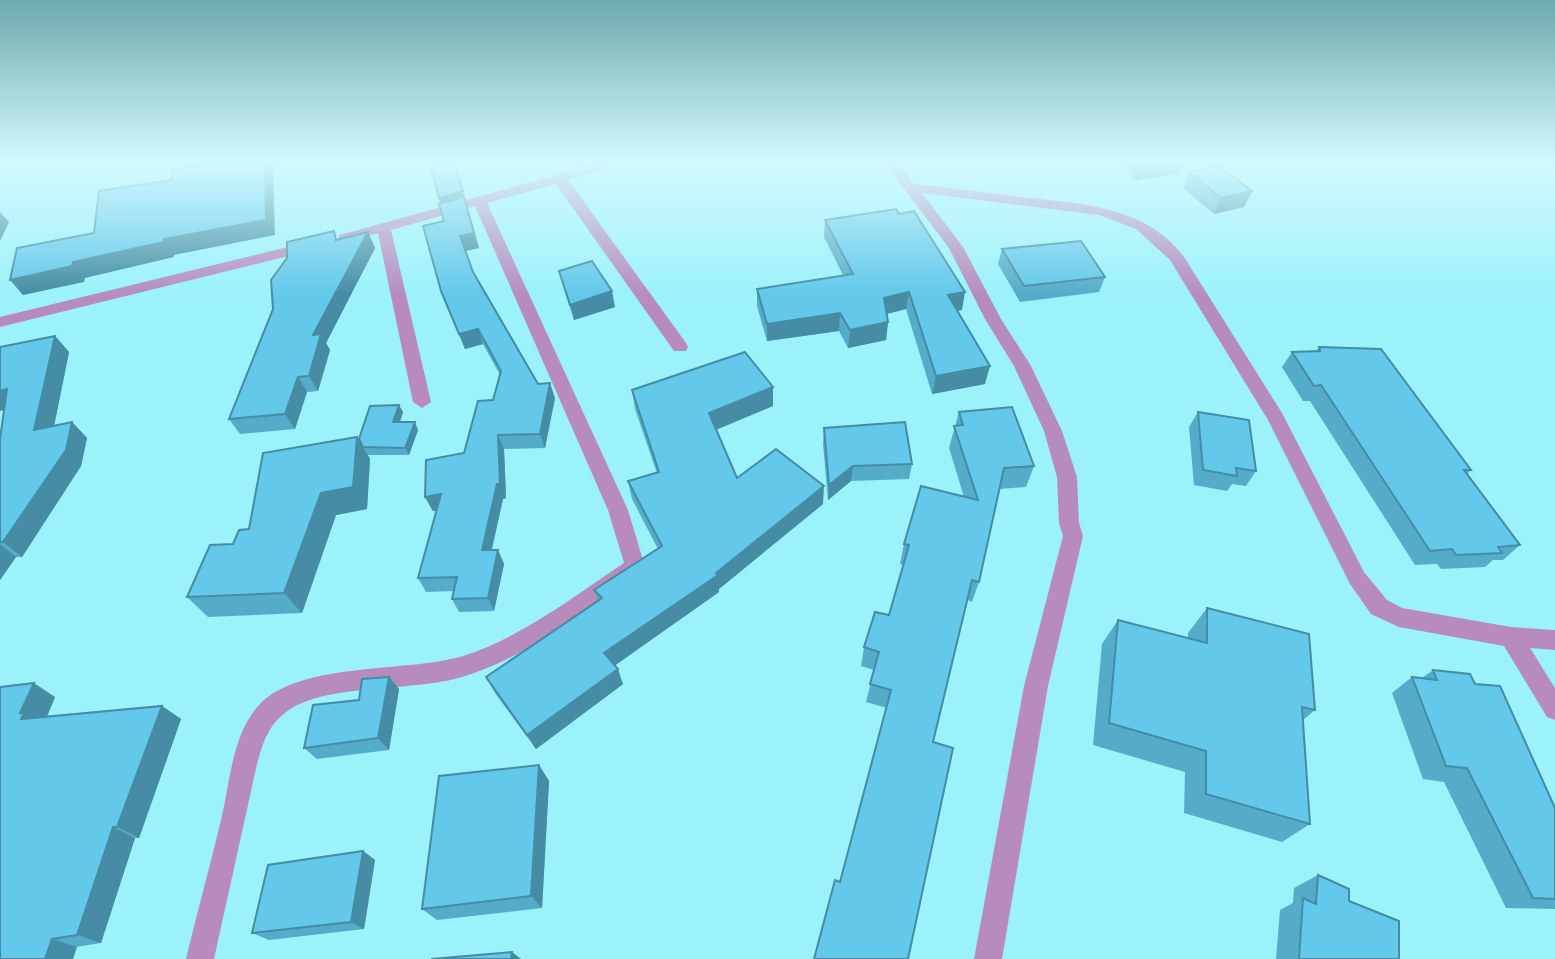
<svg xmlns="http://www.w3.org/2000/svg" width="1555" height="959" font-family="'Alegreya Sans',sans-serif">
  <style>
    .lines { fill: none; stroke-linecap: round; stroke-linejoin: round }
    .minor { fill: #b78cbd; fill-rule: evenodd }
    .wall { fill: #55acc9 }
    .shaded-wall { fill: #458ca4 }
    .building { fill: #63c8ea; stroke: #458ca4; stroke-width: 2 }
  </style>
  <rect width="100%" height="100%" fill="#9bf2fa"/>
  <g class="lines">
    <g class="minor">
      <path d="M607 161H629L568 180 686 343 688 347 686 351H674L556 184 487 203 628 510 645 567 642 573C585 613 529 656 462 677 413 692 329 683 289 710 269 723 263 742 257 764L214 959H186C197 913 210 866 221 820 230 783 232 734 259 705 300 661 407 673 463 656 522 637 573 597 624 563L608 510 475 206 391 230 431 402 422 408 413 402 378 233 345 242 338 238 340 235Z"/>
      <path d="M883 161H897L914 184C950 188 986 192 1022 197 1080 204 1145 205 1184 257L1282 413 1364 572 1387 600 1402 608 1511 627 1555 630V650L1530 648 1555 688V720L1547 717 1504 646 1399 627 1371 614 1350 584 1268 420 1170 260 1136 229 1099 215 922 193 963 247 1001 319 1031 366 1062 431 1077 477 1079 523 1083 536 1048 686 1002 959H974L1024 686 1063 536 1059 523 1057 477 1044 431 1014 366 985 319 949 248Z"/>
      <path d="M312 241 317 243V249L0 327V317Z"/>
    </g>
  </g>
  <g class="wall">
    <path d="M454 161 479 248 465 251 473 272 538 384 555 398 545 448 504 449 506 498 503 499 492 550H498L504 564 494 611 459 612 452 599 454 591 426 592 418 578 436 511H433L425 497 464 453 493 400 500 375 483 344 465 349 447 306 444 221 440 203Z"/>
    <path d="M1117 161H1184L1178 174 1135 180Z"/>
    <path d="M1189 172 1252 191 1244 207 1214 214 1183 188Z"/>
    <path d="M825 220 962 310 957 311 985 384 932 394 906 309 887 314 888 322 886 340 848 348 839 331 767 341 757 306V289L843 275 824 237Z"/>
    <path d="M368 232 375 248 326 343 330 350 318 391 307 392 295 429 240 434 229 419 338 239Z"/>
    <path d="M1002 249 1105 277 1099 292 1020 302 998 264Z"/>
    <path d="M559 271 615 307 574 320Z"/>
    <path d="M55 336 69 352 54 426 72 422 87 438 81 466 22 557H16L0 580V439L4 410Z"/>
    <path d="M1319 347 1471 470 1467 474 1520 545 1503 560H1493L1485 567 1441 569 1437 564 1415 565 1310 401H1303L1282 367 1292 352 1316 351Z"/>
    <path d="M632 390 773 406 716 429 737 478 823 504 719 589V592L615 665 623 684 536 749 495 693 486 677 598 601 594 590 658 549 632 499 628 481 657 473 635 409Z"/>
    <path d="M403 412 400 422 418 430 409 455H368L370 459 367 509 336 515 302 613 208 617 187 597 233 544 249 529 359 439Z"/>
    <path d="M959 412 1034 466 1026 487 1000 489 979 582 972 602 968 600 933 742 840 882 887 708 866 702 874 670 861 666 864 647 889 615 904 565 900 564 904 544 964 497 949 448Z"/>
    <path d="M1198 412 1256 471 1246 486 1232 484 1227 491 1194 485 1189 427Z"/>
    <path d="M824 428 912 464 909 479 851 481 828 500 823 444Z"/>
    <path d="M1207 608 1315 710 1303 720 1310 824 1282 842 1184 813 1185 772 1093 745 1102 644 1118 620 1188 638V633Z"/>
    <path d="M1433 670 1475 684 1555 808V909L1506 908 1444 782 1423 779 1392 693 1412 677 1422 678Z"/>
    <path d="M389 677 399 689 389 750 317 759 304 748 359 700Z"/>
    <path d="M0 687 55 697 47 717 162 706 181 719 139 838H135L101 943 0 959Z"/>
    <path d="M539 765 549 781 542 908 437 920 422 909Z"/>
    <path d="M363 851 375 860 364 929 269 940 252 933Z"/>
    <path d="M1318 875 1349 901 1399 959H1276L1280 910 1293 903 1294 888Z"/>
  </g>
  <g class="shaded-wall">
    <path d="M265 161H269L273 168 275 235 174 255V257L85 278 84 282 23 295 10 280 73 262 164 239Z"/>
    <path d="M454 161 479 248 465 251 441 206 439 198Z"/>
    <path d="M1166 161H1184L1178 174 1135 180 1140 165Z"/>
    <path d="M1252 191 1244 207 1214 214 1221 198Z"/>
    <path d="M0 212 9 222 0 241Z"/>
    <path d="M368 232 375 248 326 343 330 350 318 391 309 376 313 335Z"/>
    <path d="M612 291 615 307 574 320 570 305Z"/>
    <path d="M909 292 906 309 882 315 884 298Z"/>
    <path d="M965 292 962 310 944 313 948 295Z"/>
    <path d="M840 313 839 331 767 341V324Z"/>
    <path d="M888 322 886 340 848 348 850 330Z"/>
    <path d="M478 329 483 344 465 349 459 334Z"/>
    <path d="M55 336 69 352 50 446 34 430Z"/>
    <path d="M990 366 985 384 932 394 936 376Z"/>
    <path d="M298 377 307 392 295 429 285 414Z"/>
    <path d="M550 383 555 398 545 448 540 434Z"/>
    <path d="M773 387V406L711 432 709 413Z"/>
    <path d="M7 389 23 405 0 411V391Z"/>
    <path d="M399 405 403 412 397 430 393 422Z"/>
    <path d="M72 422 87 438 81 466 22 557 3 542Z"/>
    <path d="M415 422 418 430 409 455 405 448Z"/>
    <path d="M498 435 504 449 506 498 503 499 488 564 482 550Z"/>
    <path d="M357 437 370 459 367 509 336 515 302 613 284 593 321 493Z"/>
    <path d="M853 466 851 481 828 500 829 485Z"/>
    <path d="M824 486 823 504 719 589V592L610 669 604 653 716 573Z"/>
    <path d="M441 494 448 508 433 511 425 497Z"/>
    <path d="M0 544 16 557 0 580Z"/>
    <path d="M498 550 504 564 494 611 488 598Z"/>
    <path d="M618 669 623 684 536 749 527 735Z"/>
    <path d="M389 677 399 689 389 750 378 738Z"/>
    <path d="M34 683 55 697 43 725 21 719 20 713Z"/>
    <path d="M162 706 181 719 139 838 117 827Z"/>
    <path d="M539 765 549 781 542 908 531 896Z"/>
    <path d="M113 827 135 838 101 943 77 935Z"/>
    <path d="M363 851 375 860 364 929 351 922Z"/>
    <path d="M52 939 77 947 73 959H45Z"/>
    <path d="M512 952 521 959H511Z"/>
  </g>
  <g class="building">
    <path d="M219 161H265L266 220 164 239V242L73 262 72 266 10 280 17 248 94 233 99 191 172 180 171 170Z"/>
    <path d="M429 161H454L463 191 439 198Z"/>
    <path d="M1137 161H1166L1140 165Z"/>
    <path d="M1219 166 1252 191 1221 198 1189 172Z"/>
    <path d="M464 197 474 233 460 236 473 272 538 384 550 383 540 434 498 435 500 484H497L482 550H498L488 598 452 599 457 577 418 578 441 494 425 497 426 460 464 453 478 401 493 400 501 371 478 329 459 334 441 291 423 226 444 221 439 204Z"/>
    <path d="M896 209 899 214 914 211 965 292 948 295 990 366 936 376 909 292 884 298 888 322 850 330 840 313 767 324 757 289 853 274 825 220Z"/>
    <path d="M334 231 336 240 368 232 313 335 321 334 309 376 298 377 285 414 229 419 273 309 271 280 287 258V242Z"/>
    <path d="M1081 241 1105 277 1024 286 1002 249Z"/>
    <path d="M592 261 612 291 570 305 559 271Z"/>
    <path d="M55 336 34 430 72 422 66 450 3 542H0V439L7 389 0 391V347Z"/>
    <path d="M1319 347 1381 349 1471 470H1464L1520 545 1498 547 1502 553 1456 555 1452 549 1430 551 1321 385 1314 386 1292 352 1320 351Z"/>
    <path d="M745 352 773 387 709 413 737 478 776 449 824 486 716 573 718 575 604 653 618 669 527 735 486 677 602 598 594 590 662 546 628 481 659 472 632 390Z"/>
    <path d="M399 405 393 422H415L405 448 363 447 359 439 370 406Z"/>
    <path d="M1012 407 1034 466 1004 468 979 582 972 580 933 742 953 748 908 959H814L835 880 840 882 891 690 870 684 879 652 864 647 875 612 889 615 909 545 904 544 921 486 978 500 954 426 963 425 959 412Z"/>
    <path d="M1198 412 1249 420 1256 471 1236 468 1237 476 1203 470Z"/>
    <path d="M905 422 912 464 853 466 829 485 824 428Z"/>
    <path d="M357 437 353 487 321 493 284 593 187 597 210 545 233 544 239 530 249 529 263 453Z"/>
    <path d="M1207 608 1309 634 1315 710 1302 707 1310 824 1206 794V751L1109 723 1118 620 1207 643Z"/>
    <path d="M1433 670 1470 674 1475 684 1500 686 1555 808V899L1533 898 1467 768 1446 766 1412 677 1437 680Z"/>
    <path d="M389 677 378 738 304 748 313 705 359 700 362 679Z"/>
    <path d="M34 683 20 713H24L21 719 162 706 117 827H113L77 935 52 939 45 959H0V687Z"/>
    <path d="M539 765 531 896 422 909 439 776Z"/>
    <path d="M363 851 351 922 252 933 268 865Z"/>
    <path d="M1318 875 1349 889V901L1399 921V959H1299L1303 898 1316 904Z"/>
    <path d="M512 952 511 959H431Z"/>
  </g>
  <linearGradient id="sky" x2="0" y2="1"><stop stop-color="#6daaab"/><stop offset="0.55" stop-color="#d2f9fd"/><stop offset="1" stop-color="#d2f9fd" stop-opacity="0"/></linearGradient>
  <rect width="1555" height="295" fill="url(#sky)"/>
</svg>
